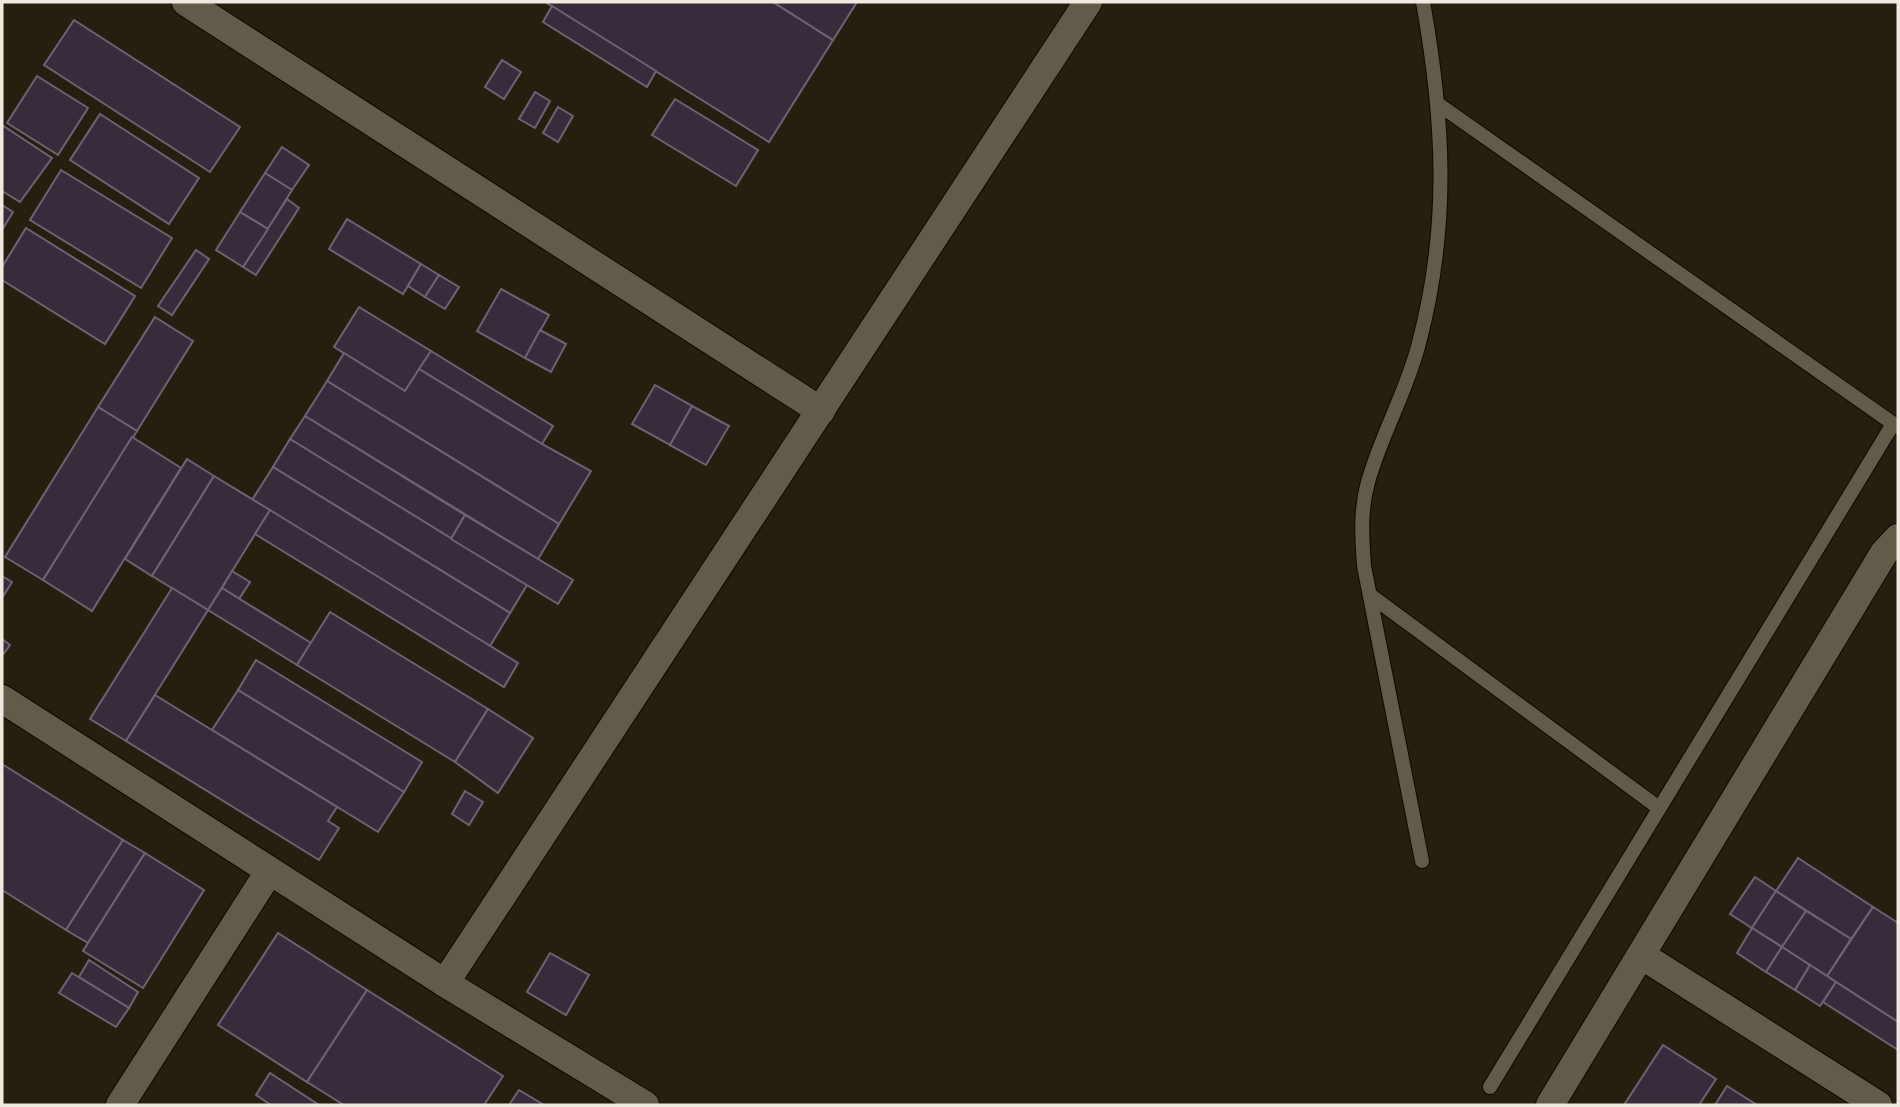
<svg xmlns="http://www.w3.org/2000/svg" width="1900" height="1107" font-family="Jost,sans-serif">
  <style>
    .building { fill: #362c3b; stroke: #6e6374; stroke-width: 2 }
    .lines { fill: none; stroke-linecap: round; stroke-linejoin: round }
    .lane-casing { stroke: #0f0800; stroke-width: 16 }
    .street-casing { stroke: #0f0800; stroke-width: 30 }
    .lane { stroke: #635b49; stroke-width: 14 }
    .street { stroke: #635b49; stroke-width: 28 }
  </style>
  <rect width="100%" height="100%" fill="#261f0f"/>
  <g class="building">
    <path d="M545 2H773L833 40 769 142Z"/>
    <path d="M773 2H857L833 40Z"/>
    <path d="M552 6 656 71 647 87 543 22Z"/>
    <path d="M74 20 240 127 210 172 44 65Z"/>
    <path d="M502 60 521 72 504 99 485 87Z"/>
    <path d="M37 76 88 108 58 155 7 123Z"/>
    <path d="M535 92 550 101 535 128 519 119Z"/>
    <path d="M675 99 758 150 736 186 652 135Z"/>
    <path d="M558 107 573 116 558 142 543 133Z"/>
    <path d="M100 114 199 178 169 224 70 160Z"/>
    <path d="M2 125 52 158 20 202 2 191Z"/>
    <path d="M282 147 309 165 292 190 265 173Z"/>
    <path d="M61 170 172 238 141 288 30 220Z"/>
    <path d="M265 173 292 190 268 229 240 212Z"/>
    <path d="M287 199 299 208 256 275 243 267Z"/>
    <path d="M2 205 13 212 2 230Z"/>
    <path d="M240 212 268 229 243 267 216 250Z"/>
    <path d="M347 219 421 264 403 294 329 249Z"/>
    <path d="M26 228 135 296 105 344 2 280V267Z"/>
    <path d="M196 250 209 259 172 315 158 306Z"/>
    <path d="M421 264 439 275 425 297 408 286Z"/>
    <path d="M439 275 459 287 445 309 425 297Z"/>
    <path d="M501 289 549 315 525 358 477 331Z"/>
    <path d="M359 307 431 351 405 391 334 347Z"/>
    <path d="M155 317 193 341 137 431 98 407Z"/>
    <path d="M540 330 566 344 551 372 525 358Z"/>
    <path d="M431 351 553 426 542 444 419 369Z"/>
    <path d="M344 353 405 391 419 369 542 444 591 471 559 524 327 381Z"/>
    <path d="M327 381 559 524 538 559 305 416Z"/>
    <path d="M655 385 692 406 670 445 632 424Z"/>
    <path d="M692 406 729 426 706 465 670 445Z"/>
    <path d="M98 407 137 431 43 580 5 557Z"/>
    <path d="M305 416 465 515 451 539 290 439Z"/>
    <path d="M132 437 181 468 92 611 43 580Z"/>
    <path d="M290 439 527 585 510 613 273 467Z"/>
    <path d="M187 459 214 476 152 576 125 559Z"/>
    <path d="M273 467 510 613 490 646 252 500Z"/>
    <path d="M214 476 270 510 208 610 152 576Z"/>
    <path d="M270 510 518 663 504 687 255 534Z"/>
    <path d="M465 515 573 580 558 604 451 539Z"/>
    <path d="M232 571 250 582 239 599 222 588Z"/>
    <path d="M2 576 12 582 2 598Z"/>
    <path d="M172 588 208 610 126 741 90 719Z"/>
    <path d="M222 588 311 643 297 665 208 610Z"/>
    <path d="M330 612 488 709 455 762 297 665Z"/>
    <path d="M2 639 10 645 2 656Z"/>
    <path d="M256 660 422 762 404 792 238 690Z"/>
    <path d="M238 690 404 792 378 832 212 730Z"/>
    <path d="M155 695 337 807 328 821 339 828 319 860 126 741Z"/>
    <path d="M488 709 533 738 498 793 455 762Z"/>
    <path d="M2 764 123 840 66 930 2 890Z"/>
    <path d="M465 791 483 802 469 825 452 814Z"/>
    <path d="M123 840 145 853 88 943 66 930Z"/>
    <path d="M145 853 204 890 143 988 83 951Z"/>
    <path d="M1798 858 1873 907 1851 939 1776 891Z"/>
    <path d="M1755 877 1776 891 1752 928 1730 914Z"/>
    <path d="M1776 891 1806 911 1782 947 1752 928Z"/>
    <path d="M1873 907 1898 923V1022L1827 976Z"/>
    <path d="M1806 911 1851 939 1827 976 1782 947Z"/>
    <path d="M1752 928 1782 947 1766 972 1737 953Z"/>
    <path d="M278 933 367 990 307 1082 218 1025Z"/>
    <path d="M1782 947 1810 965 1795 990 1766 972Z"/>
    <path d="M550 953 589 975 566 1015 527 992Z"/>
    <path d="M89 960 138 992 129 1008 79 977Z"/>
    <path d="M1810 965 1836 982 1820 1006 1795 990Z"/>
    <path d="M72 973 129 1008 116 1027 59 993Z"/>
    <path d="M1836 982 1898 1022V1050L1823 1002Z"/>
    <path d="M367 990 503 1076 484 1105H344L307 1082Z"/>
    <path d="M1663 1045 1716 1079 1699 1105H1624Z"/>
    <path d="M270 1073 319 1105H271L256 1095Z"/>
    <path d="M1727 1086 1757 1105H1715Z"/>
    <path d="M519 1090 544 1105H509Z"/>
  </g>
  <g class="lines">
    <defs>
      <g id="lane">
        <path d="M1438 104 1898 427"/>
        <path d="M1370 595 1659 808"/>
        <path d="M1422 861 1364 566C1362 538 1360 510 1368 482 1381 435 1407 391 1419 343 1450 225 1444 120 1423 2"/>
        <path d="M1490 1087 1893 424"/>
      </g>
      <g id="street">
        <path d="M186 2 821 411"/>
        <path d="M2 699 445 983 645 1105"/>
        <path d="M1641 955 1878 1105"/>
        <path d="M445 983 1088 2"/>
        <path d="M120 1105 269 872"/>
        <path d="M1550 1105 1884 553 1898 538"/>
      </g>
    </defs>
    <use href="#lane" class="lane-casing"/>
    <use href="#street" class="street-casing"/>
    <use href="#lane" class="lane"/>
    <use href="#street" class="street"/>
  </g>
  <rect width="1900" height="1107" fill="none" stroke="#efeae0" stroke-width="7"/>
</svg>
